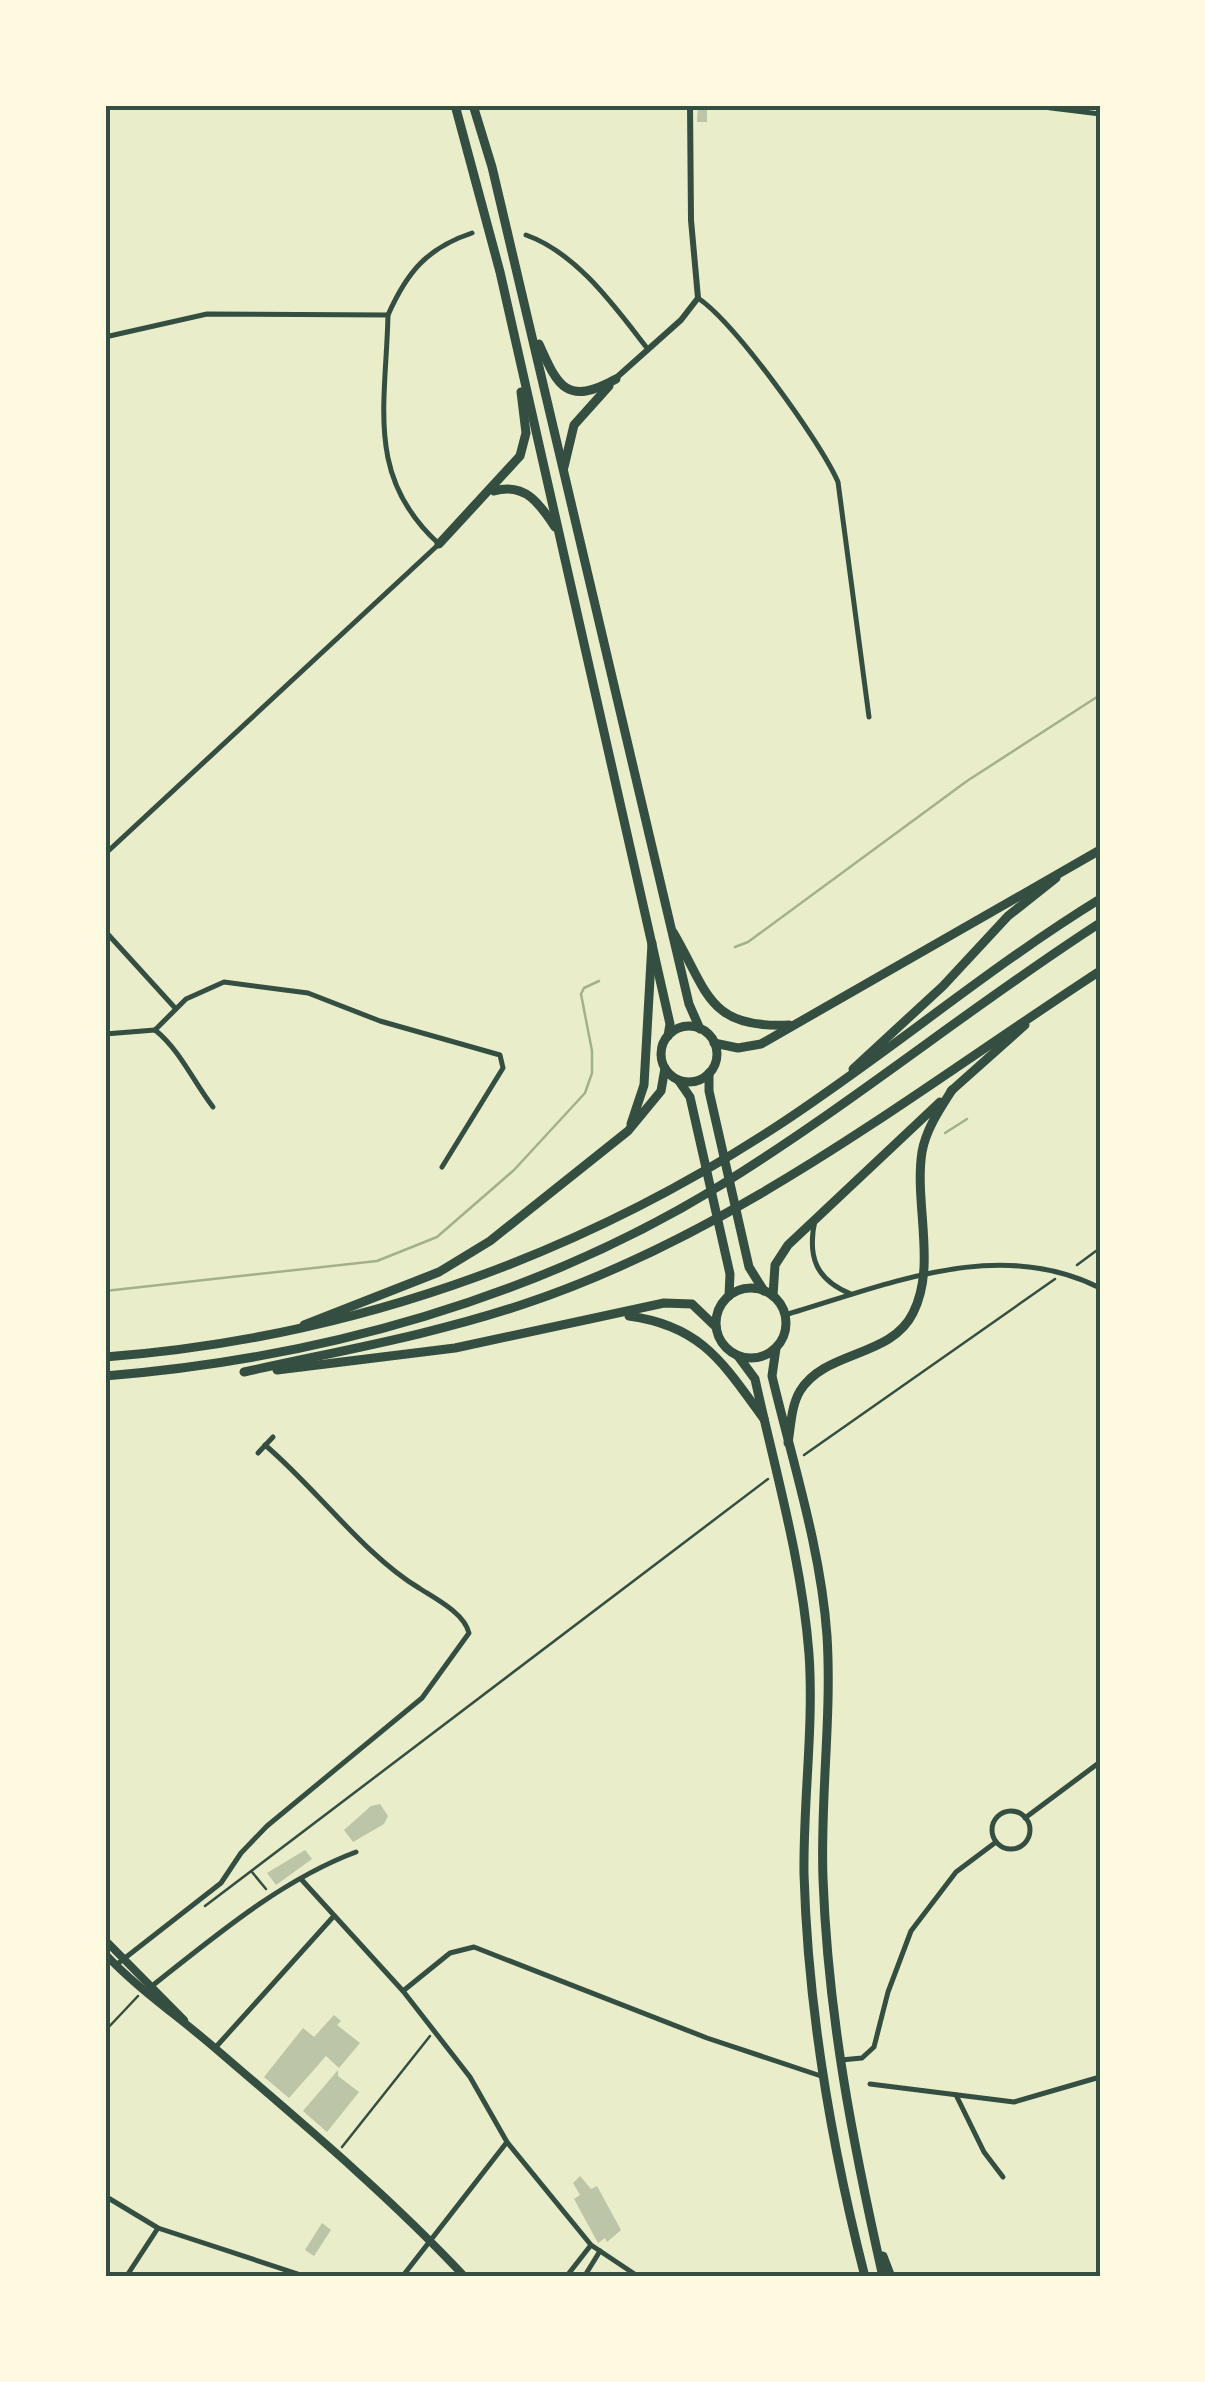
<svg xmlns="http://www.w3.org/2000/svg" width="1205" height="2382" font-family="'DM Sans',sans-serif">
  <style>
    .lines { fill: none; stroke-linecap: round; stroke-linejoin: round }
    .stream { stroke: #a3b18a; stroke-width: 2.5 }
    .building { fill: #bcc5a7 }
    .path { stroke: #344e41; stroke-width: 2.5 }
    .minor { stroke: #344e41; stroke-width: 5 }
    .tertiary { stroke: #344e41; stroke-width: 6 }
    .primary { stroke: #344e41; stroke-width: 8 }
    .trunk { stroke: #344e41; stroke-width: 9 }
    .motorway { stroke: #344e41; stroke-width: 9 }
    .neatline { fill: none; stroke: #344e41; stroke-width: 4 }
  </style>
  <rect width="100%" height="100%" fill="#e9edc9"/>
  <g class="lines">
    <g class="stream">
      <path d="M735 947 748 942 967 781 1100 695"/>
      <path d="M945 1133 967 1119"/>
      <path d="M105 1291 377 1261 437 1237 514 1170 585 1093 592 1073V1051L581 994 584 988 599 981"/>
    </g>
  </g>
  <g class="building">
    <path d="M698 105H707V122H697Z"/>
    <path d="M380 1804 388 1816 384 1824 353 1842 344 1830 371 1806Z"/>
    <path d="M305 1850 312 1859 276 1885 267 1873Z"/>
    <path d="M334 2015 341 2021 337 2025 360 2043 339 2068 326 2056 289 2098 264 2077 303 2028 314 2037Z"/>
    <path d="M338 2070V2076L359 2092 327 2132 303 2111Z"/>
    <path d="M580 2176 591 2189 597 2186 621 2230 607 2242 605 2238 598 2243 574 2199 580 2195 573 2183Z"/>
    <path d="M322 2223 331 2230 314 2256 305 2250Z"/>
  </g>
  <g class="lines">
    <g class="path">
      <path d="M1077 1265 1100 1248"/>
      <path d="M804 1455 1055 1279"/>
      <path d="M252 1872 266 1889"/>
      <path d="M205 1906 768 1479"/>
      <path d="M105 2031 138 1996"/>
      <path d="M342 2147 430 2036"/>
    </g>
    <g class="minor">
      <path d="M1027 105 1100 114"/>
      <path d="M526 235C577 253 615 307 647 348"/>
      <path d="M698 298C735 323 820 441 838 482L869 717"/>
      <path d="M105 337 207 314 388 315C407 272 427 248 472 233"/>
      <path d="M105 854 439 544C365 477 386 405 388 315"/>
      <path d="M105 931 176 1009"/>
      <path d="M155 1030 186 999 224 982 308 993 380 1021 500 1055 503 1068 442 1167"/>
      <path d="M155 1030C180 1050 193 1081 213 1107"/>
      <path d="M105 1034 155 1030"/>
      <path d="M815 1220C807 1257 816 1280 851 1294"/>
      <path d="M785 1315C887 1285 998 1236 1100 1288"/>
      <path d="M258 1453 273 1437"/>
      <circle cx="1011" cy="1830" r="19"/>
      <path d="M1025 1818 1100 1762"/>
      <path d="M301 1879 403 1991 470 2077 507 2142 591 2245 639 2277"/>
      <path d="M116 1965 221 1883 241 1853 267 1826 422 1698 469 1633C464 1613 436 1599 419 1588 365 1556 314 1486 265 1445"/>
      <path d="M152 1986C214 1937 281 1880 356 1852"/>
      <path d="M403 1991 450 1953 474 1947 707 2038 821 2076"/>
      <path d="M215 2048 333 1917"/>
      <path d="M841 2060 862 2058 874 2047 888 1992 911 1931 956 1872 996 1842"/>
      <path d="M870 2084 1014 2102 1100 2077"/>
      <path d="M956 2095 984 2152 1003 2177"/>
      <path d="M105 2196 158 2228 307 2277"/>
      <path d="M126 2277 158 2228"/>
      <path d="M402 2277 507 2142"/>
      <path d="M566 2277 591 2245"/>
      <path d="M584 2277 600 2251"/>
    </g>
    <path class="tertiary" d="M616 378 681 320 698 298 691 220 690 105"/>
    <g class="primary">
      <path d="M105 1940 184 2020"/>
      <path d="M105 1954C139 1990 178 2016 216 2049 301 2122 388 2195 465 2277"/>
    </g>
    <g class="trunk">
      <path d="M455 105 500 272 670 1024 668 1036"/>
      <path d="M473 105 492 167 689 1004 700 1029"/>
      <path d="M539 344C558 387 567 406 616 379"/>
      <path d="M564 467 574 425 609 386"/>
      <path d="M494 491C525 482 540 504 555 527"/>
      <path d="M439 544 520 456 526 433 521 392"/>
      <circle cx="689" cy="1054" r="28"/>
      <path d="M709 1073V1091L749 1267 764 1291"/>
      <path d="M679 1081 690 1097 730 1274 729 1296"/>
      <circle cx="751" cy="1323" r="35"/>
      <path d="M776 1348 772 1376C792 1460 821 1549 827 1636 832 1717 820 1798 823 1879 828 2016 853 2144 883 2277"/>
      <path d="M738 1356 755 1379C775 1470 802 1562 809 1654 814 1727 803 1801 804 1874 808 2011 831 2144 865 2277"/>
      <path d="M883 2256 891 2277"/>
    </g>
    <g class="motorway">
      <path d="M673 932C708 991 707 1029 789 1025"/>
      <path d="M714 1043 738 1048 761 1044 1100 850"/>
      <path d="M853 1069 943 986 1008 916 1056 878"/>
      <path d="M951 1091 1025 1025"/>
      <path d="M631 1124 644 1085 652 943"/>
      <path d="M773 1296 775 1265 788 1245 940 1102"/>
      <path d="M629 1316C702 1326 723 1363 764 1419"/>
      <path d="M304 1325 439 1272 490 1241 628 1131 661 1091 665 1068"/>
      <path d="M105 1357C344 1339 570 1260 771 1130 884 1057 986 969 1100 899"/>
      <path d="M277 1370 455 1348 664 1303 692 1304 716 1327"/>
      <path d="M244 1372C338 1351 432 1335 524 1304 737 1233 914 1092 1100 971"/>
      <path d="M105 1376C319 1359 537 1298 721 1185 852 1104 971 1006 1100 923"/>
      <path d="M788 1443C791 1426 791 1406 800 1391 825 1350 891 1358 913 1313 937 1266 914 1203 922 1152 926 1129 940 1109 952 1090"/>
    </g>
  </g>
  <rect width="1205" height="2382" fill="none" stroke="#fefae0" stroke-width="215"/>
  <rect x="108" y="108" width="990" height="2166" class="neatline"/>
</svg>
